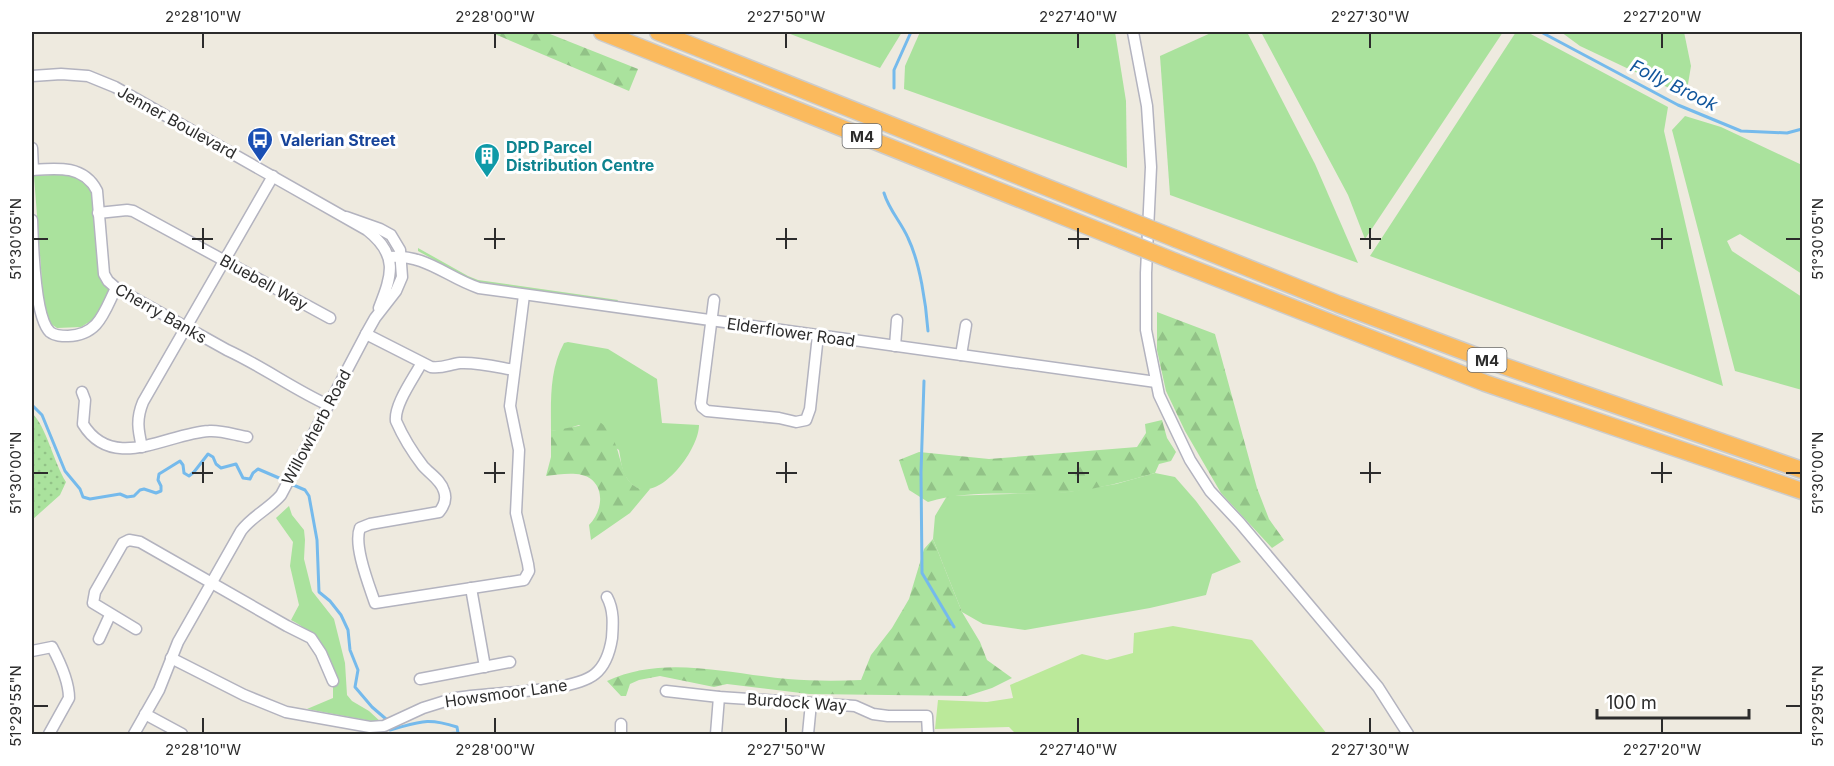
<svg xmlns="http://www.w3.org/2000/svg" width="1834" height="766" font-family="Inter,sans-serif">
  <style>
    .grass { fill: #aae29d }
    .forest { fill: url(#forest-firs) }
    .park { fill: url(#park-dots) }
    .pitch { fill: #bbe99a }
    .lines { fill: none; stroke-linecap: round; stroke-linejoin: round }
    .stream { stroke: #75baec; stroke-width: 3 }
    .minor-casing { stroke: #b3b3bf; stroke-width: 13 }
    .highway-casing { stroke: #ccc; stroke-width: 19 }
    .minor { stroke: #fff; stroke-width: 10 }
    .highway { stroke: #fbba5d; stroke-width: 16 }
    .highway-bridge-casing { stroke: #ccc; stroke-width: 19; stroke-linecap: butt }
    .highway-bridge { stroke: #fbba5d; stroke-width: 16 }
    .ticks { fill: none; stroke: #2c2c2c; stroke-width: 2 }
    .labels { text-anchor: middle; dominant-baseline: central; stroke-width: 6; stroke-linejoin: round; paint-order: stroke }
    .shield { fill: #fff; stroke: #6b6b6b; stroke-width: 1.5 }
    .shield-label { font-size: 15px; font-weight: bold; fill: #2c2c2c }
    .street-label { font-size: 16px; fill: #2c2c2c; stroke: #fff }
    .transit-label { font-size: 16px; font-weight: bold; fill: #164399; stroke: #fff; text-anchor: start }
    .culture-label { font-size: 16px; font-weight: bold; fill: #0d838f; stroke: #fff; text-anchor: start }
    .water-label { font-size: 18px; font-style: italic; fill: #11569c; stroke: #fff }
    .neatline { fill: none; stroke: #2c2c2c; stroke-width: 2 }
    .ticks-label { font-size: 15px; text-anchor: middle; fill: #2c2c2c }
  </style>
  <defs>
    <pattern id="forest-firs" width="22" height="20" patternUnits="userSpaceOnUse" patternTransform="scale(1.5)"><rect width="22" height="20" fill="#aae29d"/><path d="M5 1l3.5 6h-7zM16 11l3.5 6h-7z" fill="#92c287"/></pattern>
    <pattern id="park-dots" width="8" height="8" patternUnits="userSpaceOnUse" patternTransform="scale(1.5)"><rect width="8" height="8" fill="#aae29d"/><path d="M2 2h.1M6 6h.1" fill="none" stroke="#92c287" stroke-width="1.8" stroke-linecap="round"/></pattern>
  </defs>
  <rect width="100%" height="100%" fill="#eeeadf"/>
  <g class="grass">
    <path d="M785 32H902L880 68Z"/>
    <path d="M920 32H1115L1126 101 1127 168 904 89 905 66Z"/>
    <path d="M1213 32H1247L1315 164 1358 263 1170 195 1160 56Z"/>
    <path d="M1261 32H1503L1365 239 1348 195Z"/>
    <path d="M1516 32H1527L1668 107 1664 131 1723 386 1370 256Z"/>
    <path d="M1561 32H1684L1691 66 1686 96 1580 46Z"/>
    <path d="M1685 116 1721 127 1802 165V274L1740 234 1727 241 1732 251 1802 297V390L1735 371 1672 130Z"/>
    <path d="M70 174C81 177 88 183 92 194L98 271 102 282 111 292 94 319 81 327 57 328 51 324 44 308 34 176Z"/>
    <path d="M418 248 468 276 478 280 618 300 617 302 473 281 418 251Z"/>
    <path d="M568 342 608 349 657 379 662 423 699 425C699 453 649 516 626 477 621 469 621 459 619 450L579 425 563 430 551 431C551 401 549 371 564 343Z"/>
    <path d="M1155 473 1175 477 1196 501 1241 562 1212 574 1206 595 1150 608 1025 630 983 624 962 612 933 539 935 516 947 496 1068 492 1116 484Z"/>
    <path d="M289 506 292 515 304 530 305 540 304 559 312 591 334 619 345 663 347 695 352 701 369 711 382 723 307 709 333 698V687L336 681C324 654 319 634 291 620L299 605 290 566 293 542 276 518Z"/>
  </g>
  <g class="forest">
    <path d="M490 32H545L638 69 629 91Z"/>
    <path d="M1157 312 1215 334 1257 488 1269 519 1284 540 1272 548 1221 493 1185 431 1166 391 1157 350Z"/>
    <path d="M1162 420 1167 438 1176 452 1171 461 1159 464 1155 473C1127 481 1098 489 1069 492 1022 497 973 488 928 502L909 490 899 460 919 452 989 459 1137 447 1146 433 1145 424Z"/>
    <path d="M600 422C624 440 616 476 636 487 639 489 645 489 650 489L630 513 591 540 589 525C606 508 605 476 576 474 566 473 556 475 546 476L551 457V431Z"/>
    <path d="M933 539 962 612 980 642 987 660 1012 678 992 688 967 696 809 694 727 684 714 687 660 676 639 680 630 684 626 696H621L607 681C664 654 729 674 788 679 812 681 837 681 861 680L871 655 892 628 909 599 924 549Z"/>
  </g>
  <path class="park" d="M32 413C46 426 54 463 66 482L60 495 32 520Z"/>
  <path class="pitch" d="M1173 626 1252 640 1327 734H1016L1009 727 935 729 938 700 987 702 1013 698 1010 685 1082 654 1107 660 1133 653 1134 633Z"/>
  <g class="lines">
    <g class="stream">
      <path d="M1541 32 1678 105 1741 131 1787 133 1802 129"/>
      <path d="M894 88V70L911 32"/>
      <path d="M884 193C889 210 901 222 908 238 920 263 926 304 928 331"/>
      <path d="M924 381 921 472 922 573 954 627"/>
      <path d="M32 405 42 415 65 471 80 489 83 497 90 499 120 494 127 497 134 496 140 490 144 489 156 493 161 491V486L158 480 159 474 180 461 183 465 184 473 189 476 194 472 208 454 213 457 216 464 221 468 236 464 243 478 250 479 253 473 258 469 286 481"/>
      <path d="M291 484 305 490 309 496 317 540 319 592 330 601 341 615 348 630 350 650 358 670 355 687 372 707 386 719 390 730C420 722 426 717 457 727L458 733 442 734"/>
    </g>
    <defs>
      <g id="minor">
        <path d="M1133 32 1147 106 1151 167 1146 273V330L1159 395 1190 460 1210 491 1240 523 1378 687 1408 734"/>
        <path d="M32 76 61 74 88 76 115 87 367 230C399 255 392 275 379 308"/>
        <path d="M32 148 33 170"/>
        <path d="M32 170C57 168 84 165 97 191L104 274 108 281 116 288 227 350C262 366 293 389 328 405"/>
        <path d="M98 213 127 210 133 211 330 318"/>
        <path d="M32 220C33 243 34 317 50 332 55 336 62 336 68 336 99 335 104 312 116 288"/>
        <path d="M389 257C426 254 446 277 479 288L1156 382"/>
        <path d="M714 300 701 403 702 407 707 411 779 418 796 422 806 420 810 409 818 335"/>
        <path d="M366 334 431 367C442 369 450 364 460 363 478 362 497 367 514 370"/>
        <path d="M895 346 897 320"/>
        <path d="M961 355 966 325"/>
        <path d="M421 364C413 379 394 405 396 421 403 437 413 453 423 466 430 474 441 480 444 491 447 499 444 506 439 512L370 524 360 528C353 545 369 585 375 603L524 580 529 571 528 564 516 513 519 450 510 406 524 295"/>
        <path d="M82 392 85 400 83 424C113 473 168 433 209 431 221 430 235 435 247 437"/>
        <path d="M142 447C138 430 136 419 143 402L273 176"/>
        <path d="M471 588 485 667"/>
        <path d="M136 629 93 603 95 592 123 543 129 540 140 542 287 626 311 638 321 653 333 681"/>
        <path d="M99 639 110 615"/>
        <path d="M32 651 52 647C60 662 69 681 69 698L49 734"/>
        <path d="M171 658 244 695 286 712 370 727 384 726 423 708 455 698C488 692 572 693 595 674 606 665 610 651 612 638 613 624 614 610 607 597"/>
        <path d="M420 679 510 662"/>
        <path d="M666 691 719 697 855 706 873 714 888 716H927L928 734"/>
        <path d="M145 714 182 734"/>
        <path d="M621 724V734"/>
        <path d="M134 734 159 690 178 642 241 531C252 516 269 509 281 495L366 334 375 318 396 291 402 277 400 250 391 235 380 229 346 217"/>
        <path d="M716 734 719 697"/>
        <path d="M808 734 811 703"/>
      </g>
      <g id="highway">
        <path d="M602 32 1122 240"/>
        <path d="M658 32 1126 219"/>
        <path d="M1176 239 1338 304 1495 363 1802 470"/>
        <path d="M1176 262 1485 383 1802 491"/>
      </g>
    </defs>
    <use href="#minor" class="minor-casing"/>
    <use href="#highway" class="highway-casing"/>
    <use href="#minor" class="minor"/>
    <use href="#highway" class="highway"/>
    <defs>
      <g id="highway-bridge">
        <path d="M1126 219 1176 239"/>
        <path d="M1122 240 1176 262"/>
      </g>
    </defs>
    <use href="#highway-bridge" class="highway-bridge-casing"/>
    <use href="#highway-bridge" class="highway-bridge"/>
  </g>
  <path class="ticks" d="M203 33V48M495 33V48M786 33V48M1078 33V48M1370 33V48M1662 33V48M203 228V249M495 228V249M786 228V249M1078 228V249M1370 228V249M1662 228V249M33 239H48M192 239H213M484 239H505M776 239H797M1068 239H1089M1360 239H1381M1651 239H1672M1786 239H1801M203 462V483M495 462V483M786 462V483M1078 462V483M1370 462V483M1662 462V483M33 473H48M192 473H213M484 473H505M776 473H797M1068 473H1089M1360 473H1381M1651 473H1672M1786 473H1801M33 706H48M1786 706H1801M203 718V733M495 718V733M786 718V733M1078 718V733M1370 718V733M1662 718V733"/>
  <defs>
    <symbol id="bus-pin" viewBox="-11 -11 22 30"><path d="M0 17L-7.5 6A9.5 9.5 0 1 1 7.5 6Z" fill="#1a4fb4" stroke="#fff"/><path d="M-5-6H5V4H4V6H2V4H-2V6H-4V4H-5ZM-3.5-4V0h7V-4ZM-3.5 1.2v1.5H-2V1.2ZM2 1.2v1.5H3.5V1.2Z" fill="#fff"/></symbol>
    <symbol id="building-pin" viewBox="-11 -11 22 30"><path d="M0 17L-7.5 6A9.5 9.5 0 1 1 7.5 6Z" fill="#0f9aa8" stroke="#fff"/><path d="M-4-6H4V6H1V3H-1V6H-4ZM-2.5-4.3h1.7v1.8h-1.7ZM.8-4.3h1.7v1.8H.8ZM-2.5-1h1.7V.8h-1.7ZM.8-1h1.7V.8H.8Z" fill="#fff"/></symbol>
  </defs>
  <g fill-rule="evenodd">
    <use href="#bus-pin" x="245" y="125" width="30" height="40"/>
    <use href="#building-pin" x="472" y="141" width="30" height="40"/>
  </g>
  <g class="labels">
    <g class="shield">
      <rect x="842.5" y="124" width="39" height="24" rx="4.5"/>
      <rect x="1467.5" y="348" width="39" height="24" rx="4.5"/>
    </g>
    <g class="shield-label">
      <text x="862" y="136">M4</text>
      <text x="1487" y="360">M4</text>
    </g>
    <g class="street-label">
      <text transform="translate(177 122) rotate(29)">Jenner Boulevard</text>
      <text transform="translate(264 282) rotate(29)">Bluebell Way</text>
      <text transform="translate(161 313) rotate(30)">Cherry Banks</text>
      <text transform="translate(791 332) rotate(8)">Elderflower Road</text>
      <text transform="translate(316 427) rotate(-62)">Willowherb Road</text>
      <text transform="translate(506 693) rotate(-8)">Howsmoor Lane</text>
      <text transform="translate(797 702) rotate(4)">Burdock Way</text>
    </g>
    <g class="transit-label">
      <text x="280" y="140">Valerian Street</text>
    </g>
    <g class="culture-label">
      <text x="506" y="147">DPD Parcel<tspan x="506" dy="18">Distribution Centre</tspan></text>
    </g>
    <g class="water-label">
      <text transform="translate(1674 85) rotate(26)">Folly Brook</text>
    </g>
  </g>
  <rect width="1834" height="766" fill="none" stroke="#ffffff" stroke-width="66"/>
  <path d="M1597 709v9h152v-9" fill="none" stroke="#2c2c2c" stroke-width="3"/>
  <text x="1606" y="709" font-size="18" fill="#2c2c2c" stroke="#ffffff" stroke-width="4.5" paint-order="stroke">100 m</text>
  <rect x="33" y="33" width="1768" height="700" class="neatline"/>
  <g class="ticks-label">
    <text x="203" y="22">2°28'10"W</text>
    <text x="495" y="22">2°28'00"W</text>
    <text x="786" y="22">2°27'50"W</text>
    <text x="1078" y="22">2°27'40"W</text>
    <text x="1370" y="22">2°27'30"W</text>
    <text x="1662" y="22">2°27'20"W</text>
    <text transform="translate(16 239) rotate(-90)" y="5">51°30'05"N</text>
    <text transform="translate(1818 239) rotate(-90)" y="5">51°30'05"N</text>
    <text transform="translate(16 473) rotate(-90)" y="5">51°30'00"N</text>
    <text transform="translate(1818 473) rotate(-90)" y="5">51°30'00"N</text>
    <text transform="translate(16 706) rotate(-90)" y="5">51°29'55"N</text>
    <text transform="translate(1818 706) rotate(-90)" y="5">51°29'55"N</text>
    <text x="203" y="755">2°28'10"W</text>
    <text x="495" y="755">2°28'00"W</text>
    <text x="786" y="755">2°27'50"W</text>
    <text x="1078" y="755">2°27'40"W</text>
    <text x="1370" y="755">2°27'30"W</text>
    <text x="1662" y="755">2°27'20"W</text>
  </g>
</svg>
